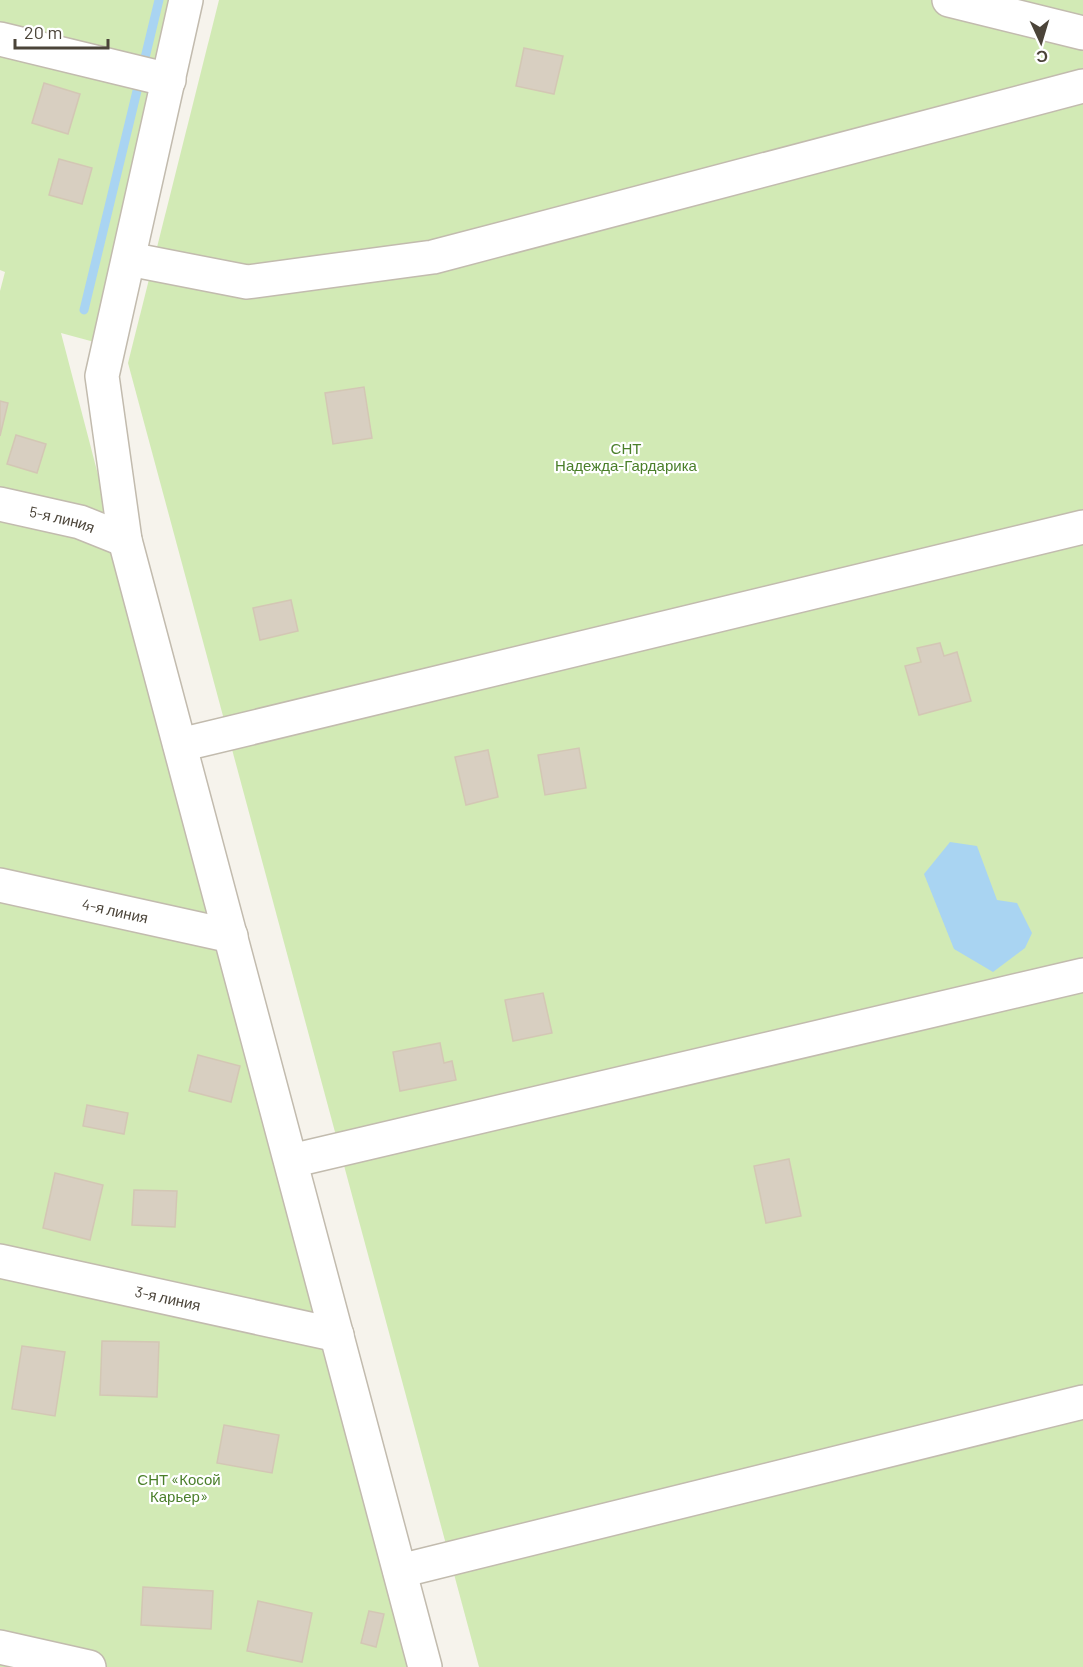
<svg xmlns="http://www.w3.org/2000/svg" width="1083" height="1667" font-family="Barlow,sans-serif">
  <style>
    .green { fill: #d2eab5 }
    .water { fill: #a9d4f2 }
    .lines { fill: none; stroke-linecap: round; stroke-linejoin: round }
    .stream { stroke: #a9d4f2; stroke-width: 9 }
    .building { fill: #d8cfc1; stroke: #d3c7b4; stroke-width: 1.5 }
    .minor-casing { stroke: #c2bbae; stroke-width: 36 }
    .minor { stroke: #fff; stroke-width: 33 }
    .labels { text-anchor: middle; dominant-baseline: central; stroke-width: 4.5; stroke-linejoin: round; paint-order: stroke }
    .park-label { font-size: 15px; fill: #4a7f2a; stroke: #fff }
    .street-label { font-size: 15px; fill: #4b4439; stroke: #fff }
  </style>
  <rect width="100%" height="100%" fill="#f6f3ec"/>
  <g class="green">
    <path d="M0 0H191L98 343 61 333 329 1359 413 1667H0V291L5 272 0 270Z"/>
    <path d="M219 0H1083V1667H479L128 363Z"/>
  </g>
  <path class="water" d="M950 842 977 846 997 900 1017 903 1032 933 1025 948 993 972 954 949 924 874Z"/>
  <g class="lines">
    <path class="stream" d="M84 310 159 0"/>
  </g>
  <g class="building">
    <path d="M524 48 563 56 554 94 516 86Z"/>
    <path d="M44 83 80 94 68 134 32 123Z"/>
    <path d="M59 159 92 168 82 204 49 195Z"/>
    <path d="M364 387 372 438 333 444 325 393Z"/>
    <path d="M0 401 8 403 0 436Z"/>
    <path d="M16 435 46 444 37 473 7 464Z"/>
    <path d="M291 600 298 631 260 640 253 608Z"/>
    <path d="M940 643 944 656 957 652 971 701 919 715 905 666 921 662 917 648Z"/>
    <path d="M579 748 586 788 545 795 538 755Z"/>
    <path d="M488 750 498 797 466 805 455 757Z"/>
    <path d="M543 993 552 1033 513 1041 505 1000Z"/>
    <path d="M440 1043 444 1063 452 1061 456 1080 400 1091 393 1052Z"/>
    <path d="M198 1055 240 1066 231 1102 189 1091Z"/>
    <path d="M87 1105 128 1113 124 1134 83 1126Z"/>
    <path d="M789 1159 801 1216 766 1223 754 1166Z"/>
    <path d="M55 1173 103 1185 90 1240 43 1228Z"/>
    <path d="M134 1190 177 1191 175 1227 132 1225Z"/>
    <path d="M102 1341 159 1342 157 1397 100 1395Z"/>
    <path d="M22 1346 65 1352 55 1416 12 1409Z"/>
    <path d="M224 1425 279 1435 272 1473 217 1463Z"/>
    <path d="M143 1587 213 1591 211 1629 141 1625Z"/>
    <path d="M258 1601 312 1613 302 1662 247 1651Z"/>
    <path d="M369 1611 384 1614 376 1647 361 1643Z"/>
  </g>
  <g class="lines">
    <defs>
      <g id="minor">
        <path d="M186 0 102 376 125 540 425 1667"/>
        <path d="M949 0 1083 33"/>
        <path d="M0 39 169 80"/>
        <path d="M129 259 247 282 433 257 1083 86"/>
        <path id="s1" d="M0 504 80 522 125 540"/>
        <path d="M180 745 1083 527"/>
        <path id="s2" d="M0 885 231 936"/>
        <path d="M291 1161 1083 975"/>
        <path id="s3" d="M0 1261 337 1335"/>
        <path d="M400 1571 1083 1402"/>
        <path d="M0 1647 89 1667"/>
      </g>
    </defs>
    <use href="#minor" class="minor-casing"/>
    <use href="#minor" class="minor"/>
  </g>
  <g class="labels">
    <g class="park-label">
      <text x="626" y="448">СНТ<tspan x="626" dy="17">Надежда-Гардарика</tspan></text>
      <text x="179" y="1479">СНТ «Косой<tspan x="179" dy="17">Карьер»</tspan></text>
    </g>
    <g class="street-label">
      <text stroke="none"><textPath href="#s1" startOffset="64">5-я линия</textPath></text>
      <text stroke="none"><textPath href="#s2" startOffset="118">4-я линия</textPath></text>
      <text stroke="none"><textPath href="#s3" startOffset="172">3-я линия</textPath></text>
    </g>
  </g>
  <g transform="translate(1041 42) rotate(176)" stroke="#ffffff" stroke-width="4.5" paint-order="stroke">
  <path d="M0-4.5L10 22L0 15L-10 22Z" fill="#4b4439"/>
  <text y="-9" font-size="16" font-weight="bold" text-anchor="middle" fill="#4b4439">С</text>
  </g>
  <path d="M15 39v9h93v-9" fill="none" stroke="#4b4439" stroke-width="3"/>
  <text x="24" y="39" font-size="18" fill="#4b4439" stroke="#ffffff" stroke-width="4.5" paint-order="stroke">20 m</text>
</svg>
